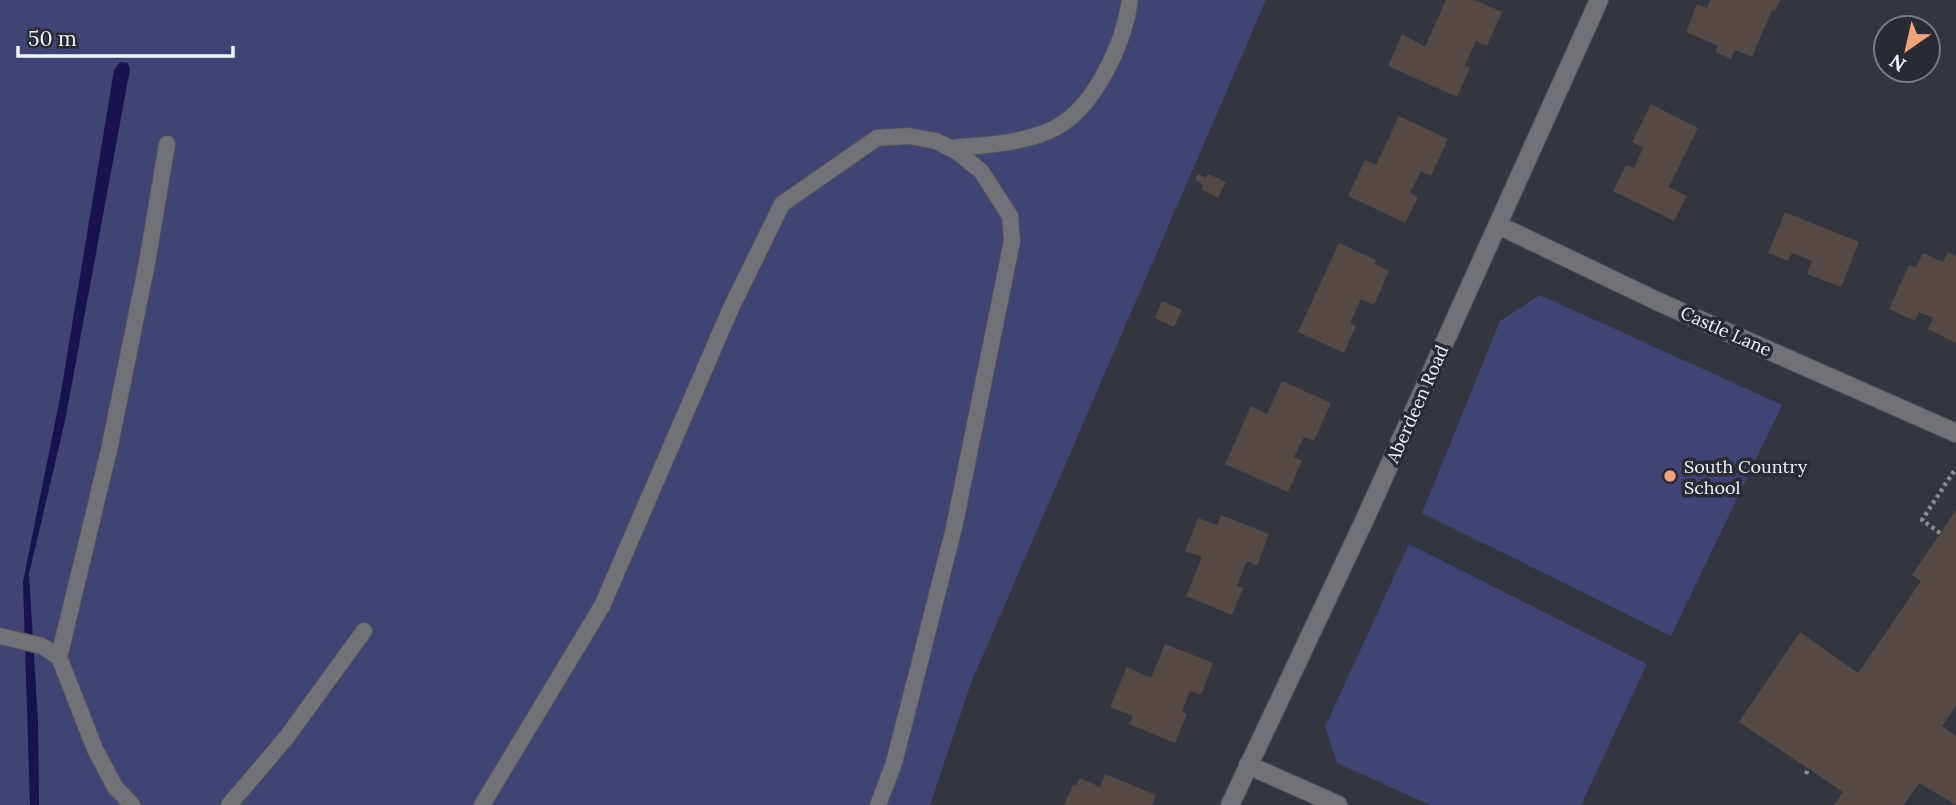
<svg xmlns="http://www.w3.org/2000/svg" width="1956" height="805" font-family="Lora,serif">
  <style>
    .green { fill: #414374 }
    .water { fill: #191250 }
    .building { fill: #544944 }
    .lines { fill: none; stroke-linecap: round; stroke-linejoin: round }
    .lane-casing { stroke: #51535d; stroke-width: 18 }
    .street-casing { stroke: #51535d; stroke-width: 20 }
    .path { stroke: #898b93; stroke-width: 4.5; stroke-dasharray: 3.5 3.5; stroke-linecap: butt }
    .lane { stroke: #717277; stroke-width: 16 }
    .street { stroke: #717277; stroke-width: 18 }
    .poi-dot { fill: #f0a27a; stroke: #292b34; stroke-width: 2.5 }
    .labels { text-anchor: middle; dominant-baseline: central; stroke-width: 7; stroke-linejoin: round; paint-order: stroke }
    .street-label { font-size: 18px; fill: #f1f2f8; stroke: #292b34 }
    .poi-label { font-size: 18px; fill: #f1f2f8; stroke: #292b34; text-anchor: start }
  </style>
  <rect width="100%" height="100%" fill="#33353f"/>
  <g class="green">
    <path d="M0 0H1266L971 683 930 805H0Z"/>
    <path d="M1540 295 1782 405 1671 636 1422 513 1500 321Z"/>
    <path d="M1409 544 1647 664 1581 805H1430L1337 763 1325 727Z"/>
  </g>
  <path class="water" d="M120 62 128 63 130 69 65 421 29 574 38 721 39 805H30L23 582 60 398 114 70Z"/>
  <g class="building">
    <path d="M1446 0H1475L1502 12 1487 46 1476 41 1465 65 1470 68 1457 97 1388 66 1402 34 1425 47Z"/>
    <path d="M1710 0H1780L1775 11 1772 10 1752 57 1735 50 1731 59 1715 52 1718 46 1686 32 1697 4 1707 8Z"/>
    <path d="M1651 104 1698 128 1669 187 1687 196 1674 221 1613 191 1626 165 1634 168 1643 148 1632 142Z"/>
    <path d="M1399 116 1448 139 1431 176 1421 171 1410 193 1418 197 1405 223 1348 196 1365 160 1376 165Z"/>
    <path d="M1198 174 1206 178 1208 174 1226 182 1218 198 1201 189 1203 185 1195 180Z"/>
    <path d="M1785 212 1859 242 1841 287 1807 274 1812 261 1792 253 1788 261 1768 253Z"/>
    <path d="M1339 243 1376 260 1375 264 1389 271 1374 305 1361 299 1350 323 1356 326 1344 353 1298 332Z"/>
    <path d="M1948 252 1956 256V343L1928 329 1933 318 1919 312 1915 321 1889 309 1909 265 1916 267 1923 253 1943 262Z"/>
    <path d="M1162 301 1182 310 1174 327 1155 318Z"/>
    <path d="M1282 381 1331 403 1314 441 1304 437 1294 457 1302 461 1288 492 1225 464 1251 406 1267 414Z"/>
    <path d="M1956 510V706L1942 726 1956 736V805L1919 783 1904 805H1834L1843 792 1739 722 1800 632 1858 673 1921 581 1912 575Z"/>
    <path d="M1221 515 1269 534 1257 566 1247 561 1237 586 1243 588 1232 615 1186 596 1202 557 1185 551 1198 518 1217 525Z"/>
    <path d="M1165 644 1213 663 1201 695 1190 691 1182 712 1187 714 1175 743 1129 724 1133 716 1110 707 1127 667 1151 678Z"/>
    <path d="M1105 774 1156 795 1152 805H1064L1073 785 1076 786 1080 778 1100 787Z"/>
  </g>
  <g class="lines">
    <defs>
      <g id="lane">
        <path d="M950 148C984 145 1020 144 1051 130 1094 111 1124 43 1130 0"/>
        <path d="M0 636 42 646 59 657"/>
        <path d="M132 805 115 787 95 749 59 657 109 450 147 263 167 144"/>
        <path d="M229 805 286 738 364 631"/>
        <path d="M482 805 602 606 731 308 782 204 877 138 909 136 936 141 956 151 981 171 1010 216 1012 241 954 528 894 763 878 805"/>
      </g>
      <g id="street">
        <path d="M1498 225 1659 302 1956 433"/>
        <path d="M1248 765 1338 805"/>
        <path d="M1230 805 1365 519 1599 0"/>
      </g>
    </defs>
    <use href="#lane" class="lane-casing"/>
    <use href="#street" class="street-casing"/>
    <g class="path">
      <path d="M1940 533 1922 520 1956 468"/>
      <path d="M1806 774 1808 769"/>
    </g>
    <use href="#lane" class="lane"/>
    <use href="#street" class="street"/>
  </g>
  <circle class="poi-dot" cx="1670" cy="476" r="7"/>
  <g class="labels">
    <g class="street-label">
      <text transform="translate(1726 331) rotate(24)">Castle Lane</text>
      <text transform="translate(1417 404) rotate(-66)">Aberdeen Road</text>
    </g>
    <g class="poi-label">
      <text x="1684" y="466">South Country<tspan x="1684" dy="21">School</tspan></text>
    </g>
  </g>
  <g transform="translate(1907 49) rotate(214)"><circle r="33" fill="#292b34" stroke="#797b82" stroke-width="2"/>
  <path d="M0-5L12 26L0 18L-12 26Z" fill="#f0a27a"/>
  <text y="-10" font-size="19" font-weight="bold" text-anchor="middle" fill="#f1f2f8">N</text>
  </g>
  <path d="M18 46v10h215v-10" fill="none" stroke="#f1f2f8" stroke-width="3.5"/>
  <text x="28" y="46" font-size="21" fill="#f1f2f8" stroke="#292b34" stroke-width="5" paint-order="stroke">50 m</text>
</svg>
